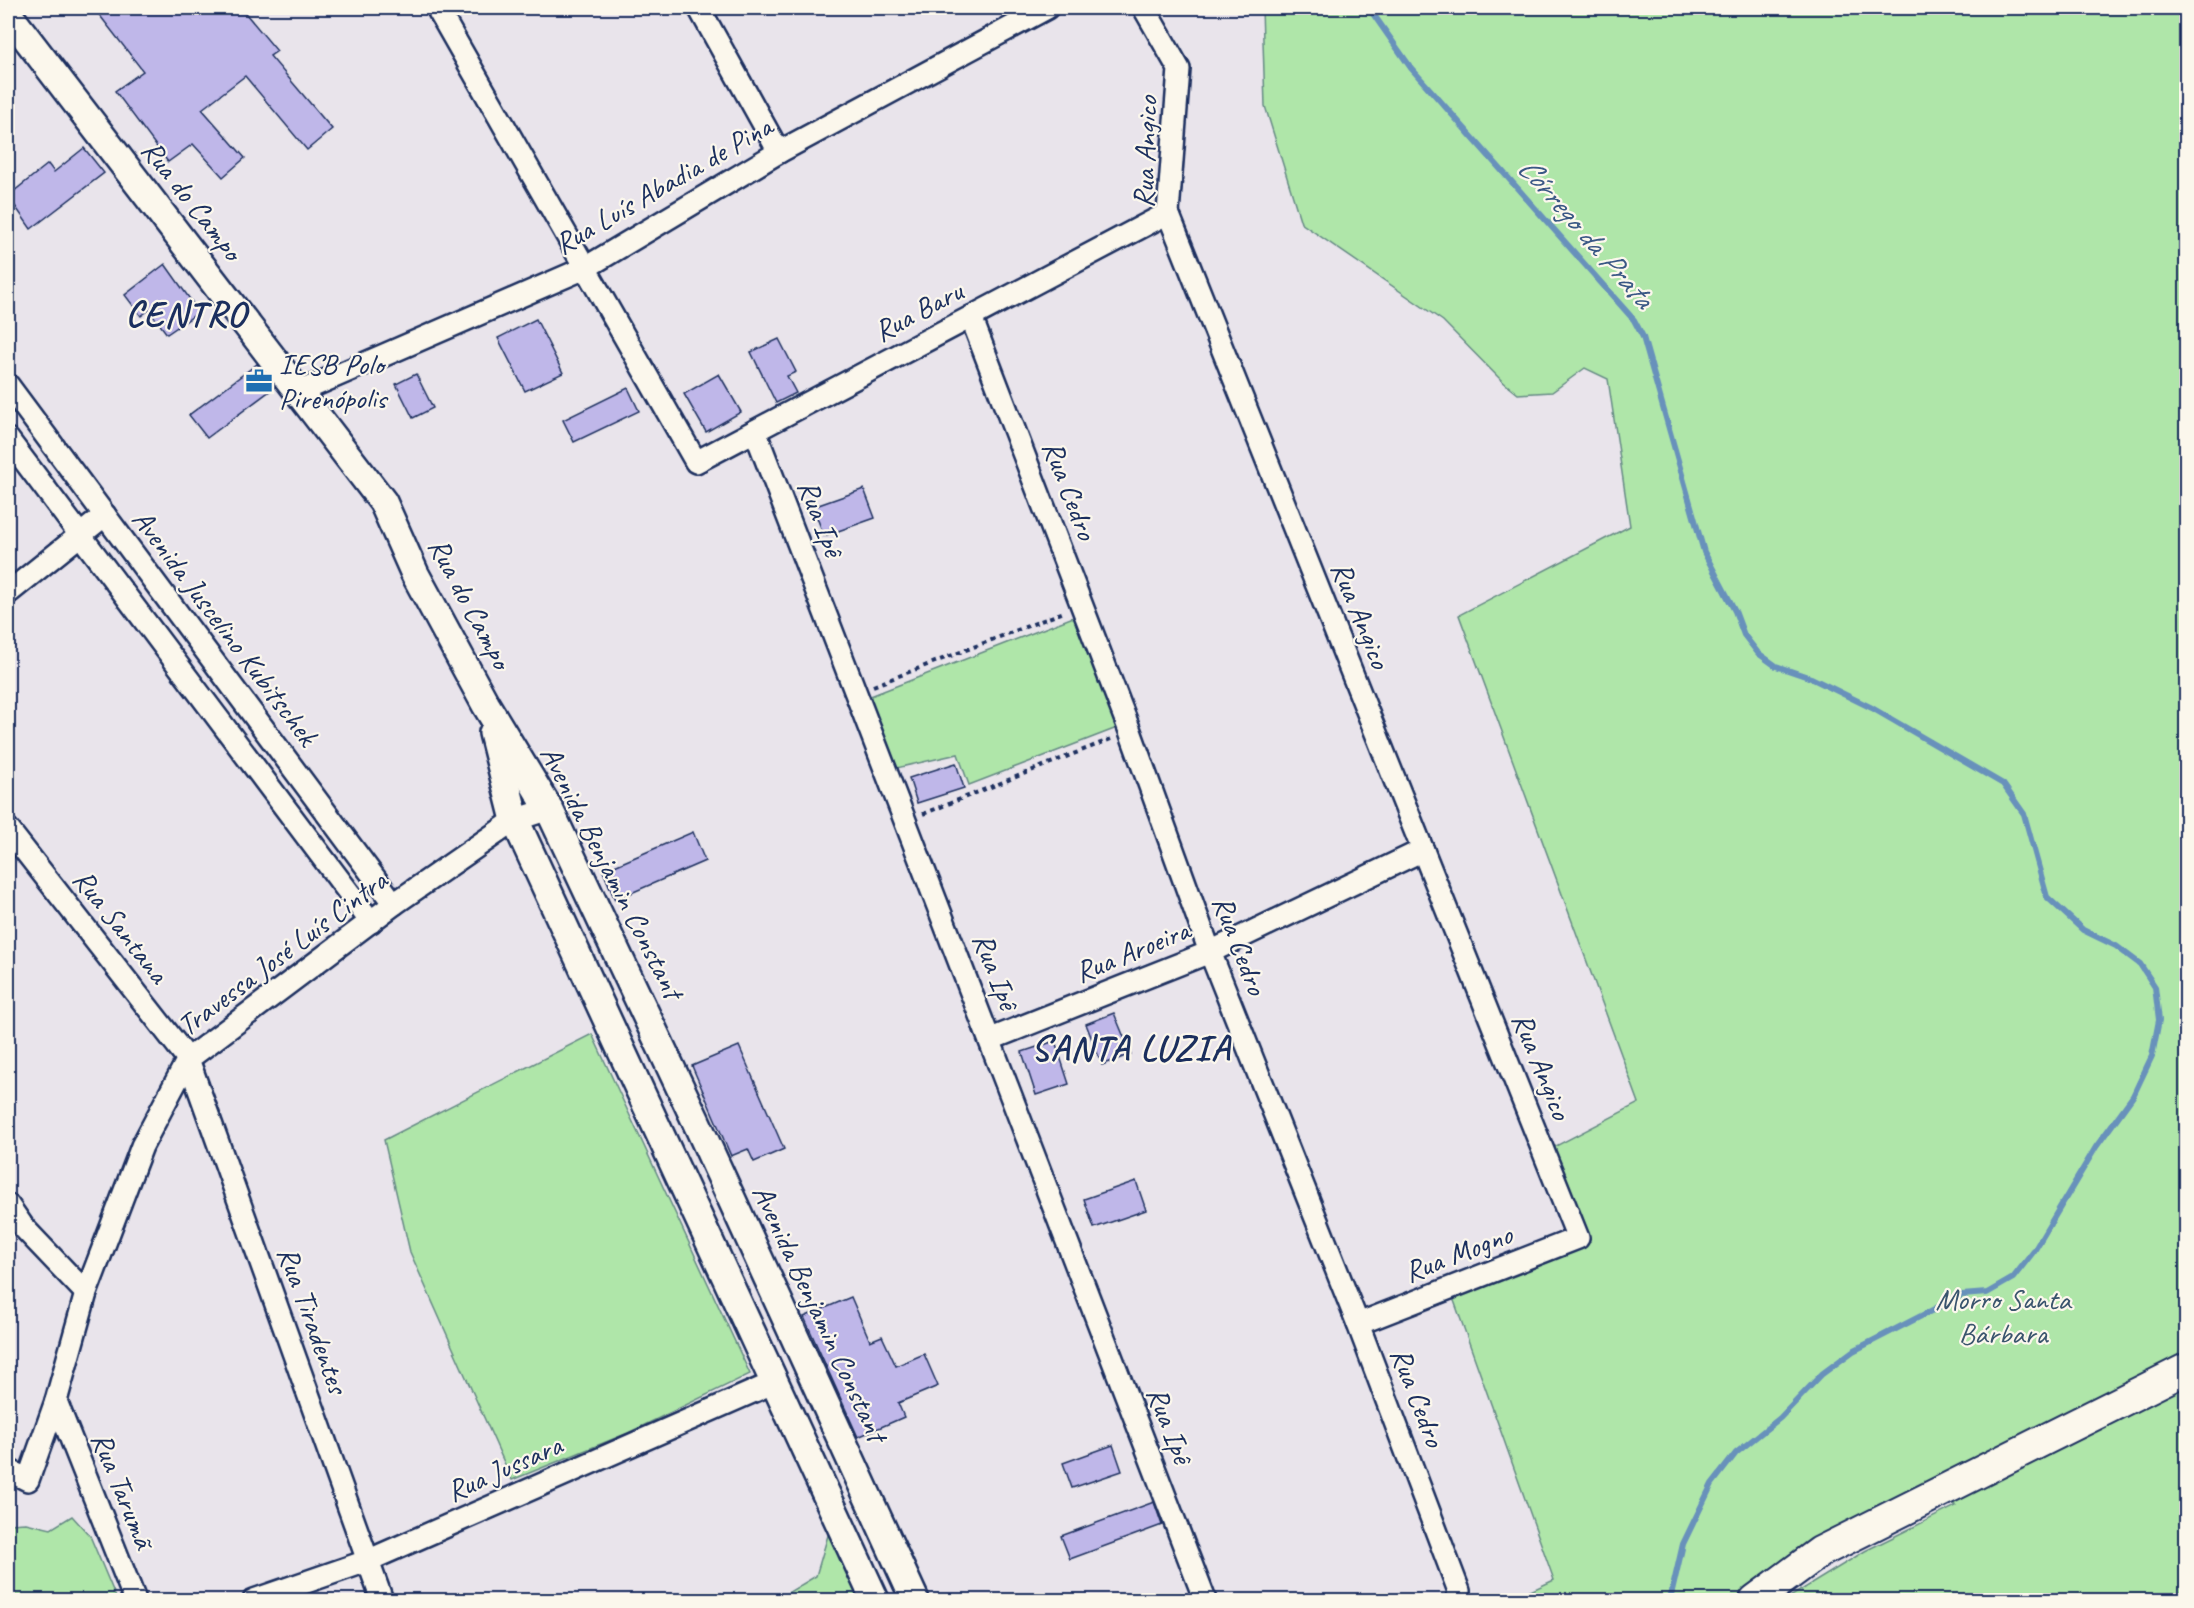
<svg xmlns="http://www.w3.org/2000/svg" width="2194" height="1608" font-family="Caveat,sans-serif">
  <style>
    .green { fill: #afe6a9; stroke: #658a84; stroke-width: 1.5 }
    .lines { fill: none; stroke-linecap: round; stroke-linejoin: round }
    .stream { stroke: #6791bb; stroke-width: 6 }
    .building { fill: #bfb7e9; stroke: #1b2f5e; stroke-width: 1.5 }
    .minor-casing { stroke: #1b2f5e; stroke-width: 26 }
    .tertiary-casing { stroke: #1b2f5e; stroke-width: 32 }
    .secondary-casing { stroke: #1b2f5e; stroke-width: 34 }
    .path { stroke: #1b2f5e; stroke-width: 4; stroke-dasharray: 4.5 4.5; stroke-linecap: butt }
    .minor { stroke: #fbf7ec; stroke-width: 21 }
    .tertiary { stroke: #fbf7ec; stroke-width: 27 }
    .secondary { stroke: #fbf7ec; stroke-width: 30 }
    .labels { text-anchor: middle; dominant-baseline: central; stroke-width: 4.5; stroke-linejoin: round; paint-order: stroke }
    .street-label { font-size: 30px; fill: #1b2f5e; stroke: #fbf7ec }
    .poi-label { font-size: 30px; fill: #1b2f5e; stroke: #fbf7ec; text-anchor: start }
    .park-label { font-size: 30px; fill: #39546d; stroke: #fbf7ec }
    .water-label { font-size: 32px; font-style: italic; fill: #3a5885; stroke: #fbf7ec }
    .district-label { font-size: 36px; font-weight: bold; letter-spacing: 1.5px; fill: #1b2f5e; stroke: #fbf7ec }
  </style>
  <rect width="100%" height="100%" fill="#e9e4eb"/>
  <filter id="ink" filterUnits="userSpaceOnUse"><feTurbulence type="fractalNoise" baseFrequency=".0167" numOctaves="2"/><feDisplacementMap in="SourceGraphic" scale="12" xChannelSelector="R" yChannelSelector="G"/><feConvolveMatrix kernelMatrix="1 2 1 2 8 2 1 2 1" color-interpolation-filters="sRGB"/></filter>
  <g filter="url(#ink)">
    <g class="green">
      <path d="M1262 8H2186V1600H1785L1865 1551 1956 1506 1936 1492 1751 1600H1511L1554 1580 1452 1295 1586 1239 1550 1149 1639 1103 1459 615 1630 526 1608 379 1585 368 1552 392 1518 394 1502 381 1443 321 1301 223 1265 106Z"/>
      <path d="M1076 616 1122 726 969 785 958 754 897 768 868 697Z"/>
      <path d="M592 1034 750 1374 628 1433 512 1480 410 1252 384 1140Z"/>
      <path d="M72 1516 90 1536 117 1600H8V1524L26 1523 51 1529Z"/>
      <path d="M829 1532 860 1600H776L816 1576Z"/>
    </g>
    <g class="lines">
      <path class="stream" d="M1369 8 1411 68 1634 320 1643 337 1704 552 1735 611 1744 635 1758 653 1776 666 1811 678 1872 708 2003 784 2024 814 2047 897 2083 930 2116 946 2140 964 2155 987 2159 1020 2152 1056 2133 1096 2096 1147 2034 1251 2013 1278 1987 1293 1962 1295 1853 1351 1822 1374 1780 1418 1736 1453 1712 1484 1683 1544 1670 1600"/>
    </g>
    <g class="building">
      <path d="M94 8H241L277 51 270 56 332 129 307 150 245 76 202 109 245 158 223 177 193 144 168 162 115 91 143 71Z"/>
      <path d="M84 148 104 173 31 229 8 196 48 164 54 172Z"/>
      <path d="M165 264 199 312 167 334 149 310 141 316 125 295Z"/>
      <path d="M536 319 563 373 525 391 498 338Z"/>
      <path d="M779 339 796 372 787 376 796 393 776 403 751 352Z"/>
      <path d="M257 364 275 387 207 438 189 415Z"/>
      <path d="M416 374 433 408 413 418 396 384Z"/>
      <path d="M719 374 741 412 706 432 684 394Z"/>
      <path d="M628 388 639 411 574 442 563 420Z"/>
      <path d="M864 489 875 518 824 536 813 507Z"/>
      <path d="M956 763 964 788 917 803 909 778Z"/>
      <path d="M693 832 705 861 615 900 603 871Z"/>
      <path d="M1114 1013 1131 1054 1102 1065 1086 1024Z"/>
      <path d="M1055 1041 1069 1084 1036 1095 1022 1052Z"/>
      <path d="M739 1046 784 1149 754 1162 748 1149 731 1156 692 1066Z"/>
      <path d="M1136 1181 1146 1210 1094 1228 1084 1199Z"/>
      <path d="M851 1297 870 1341 882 1336 896 1366 924 1354 938 1386 898 1403 904 1417 858 1437 804 1317Z"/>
      <path d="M1113 1445 1122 1471 1072 1488 1063 1463Z"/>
      <path d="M1154 1502 1162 1525 1070 1559 1061 1536Z"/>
    </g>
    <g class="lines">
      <defs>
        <g id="minor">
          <path d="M437 8 696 462 1168 213"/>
          <path d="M699 8 779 152"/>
          <path d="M1144 8 1179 69 1168 213 1578 1238 1358 1324"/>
          <path d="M971 317 1130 731 1210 952 1358 1324 1459 1591 1457 1600"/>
          <path d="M8 385 394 904"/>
          <path d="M299 392 585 268 779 152 1047 8"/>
          <path d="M755 431 1205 1600"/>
          <path d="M8 439 371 922"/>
          <path d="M8 593 105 515"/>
          <path d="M8 829 188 1059 382 1600"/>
          <path d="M991 1039 1210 952 1423 850"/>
          <path d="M8 1205 24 1228 86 1293"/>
          <path d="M56 1401 135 1600"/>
          <path d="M8 1470 28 1480 56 1401 86 1293 142 1146 188 1059 394 904 515 820 549 809"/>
          <path d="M254 1600 367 1561 775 1382"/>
        </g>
        <g id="tertiary">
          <path d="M8 14 383 502 415 574 486 705 549 809 695 1119 915 1600"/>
          <path d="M493 733 515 820 875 1600"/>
        </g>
        <path id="secondary" d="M1755 1600 1820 1552 2186 1369"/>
      </defs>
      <use href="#minor" class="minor-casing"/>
      <use href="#tertiary" class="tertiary-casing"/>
      <use href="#secondary" class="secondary-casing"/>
      <g class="path">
        <path d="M873 686 1064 612"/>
        <path d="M923 814 1111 739"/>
      </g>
      <use href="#minor" class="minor"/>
      <use href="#tertiary" class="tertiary"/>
      <use href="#secondary" class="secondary"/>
    </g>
  </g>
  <defs>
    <symbol id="office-bare" viewBox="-9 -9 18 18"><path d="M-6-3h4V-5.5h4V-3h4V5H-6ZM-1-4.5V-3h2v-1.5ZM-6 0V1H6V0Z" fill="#1f6fb2" stroke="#fbf7ec" stroke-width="2.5" paint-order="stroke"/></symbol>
  </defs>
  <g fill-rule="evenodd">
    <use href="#office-bare" x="240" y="362" width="38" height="38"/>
  </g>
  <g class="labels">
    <g class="street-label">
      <text transform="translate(1145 152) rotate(-88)">Rua Angico</text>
      <text transform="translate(663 185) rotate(-30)">Rua Luís Abadia de Pina</text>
      <text transform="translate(192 200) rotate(52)">Rua do Campo</text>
      <text transform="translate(918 311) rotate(-28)">Rua Baru</text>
      <text transform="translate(1070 490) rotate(69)">Rua Cedro</text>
      <text transform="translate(821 518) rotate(69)">Rua Ipê</text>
      <text transform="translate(470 603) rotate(62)">Rua do Campo</text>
      <text transform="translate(1361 615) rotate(68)">Rua Angico</text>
      <text transform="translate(225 627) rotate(53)">Avenida Juscelino Kubitschek</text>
      <text transform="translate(612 872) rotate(63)">Avenida Benjamin Constant</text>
      <text transform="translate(121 926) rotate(52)">Rua Santana</text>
      <text transform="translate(1240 945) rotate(69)">Rua Cedro</text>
      <text transform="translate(1132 951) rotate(-22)">Rua Aroeira</text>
      <text transform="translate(282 953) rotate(-37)">Travessa José Luís Cintra</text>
      <text transform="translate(996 971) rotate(69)">Rua Ipê</text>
      <text transform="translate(1542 1066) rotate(68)">Rua Angico</text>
      <text transform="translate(1458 1253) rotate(-21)">Rua Mogno</text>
      <text transform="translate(820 1313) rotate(65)">Avenida Benjamin Constant</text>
      <text transform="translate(313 1320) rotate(70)">Rua Tiradentes</text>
      <text transform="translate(1418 1397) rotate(69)">Rua Cedro</text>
      <text transform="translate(1170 1425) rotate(69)">Rua Ipê</text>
      <text transform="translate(504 1468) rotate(-24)">Rua Jussara</text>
      <text transform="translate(123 1490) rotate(68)">Rua Tarumã</text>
    </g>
    <g class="poi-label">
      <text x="279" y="364">IESB Polo<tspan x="279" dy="34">Pirenópolis</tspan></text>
    </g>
    <g class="park-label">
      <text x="2003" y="1299">Morro Santa<tspan x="2003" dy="34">Bárbara</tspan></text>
    </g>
    <g class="water-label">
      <text transform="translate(1586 232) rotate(49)">Córrego da Prata</text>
    </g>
    <g class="district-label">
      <text x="186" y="314">CENTRO</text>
      <text x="1131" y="1048">SANTA LUZIA</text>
    </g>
  </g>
  <rect width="2194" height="1608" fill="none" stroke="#fbf7ec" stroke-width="30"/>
  <rect x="15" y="15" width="2164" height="1578" fill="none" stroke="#1b2f5e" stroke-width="2" filter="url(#ink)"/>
</svg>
